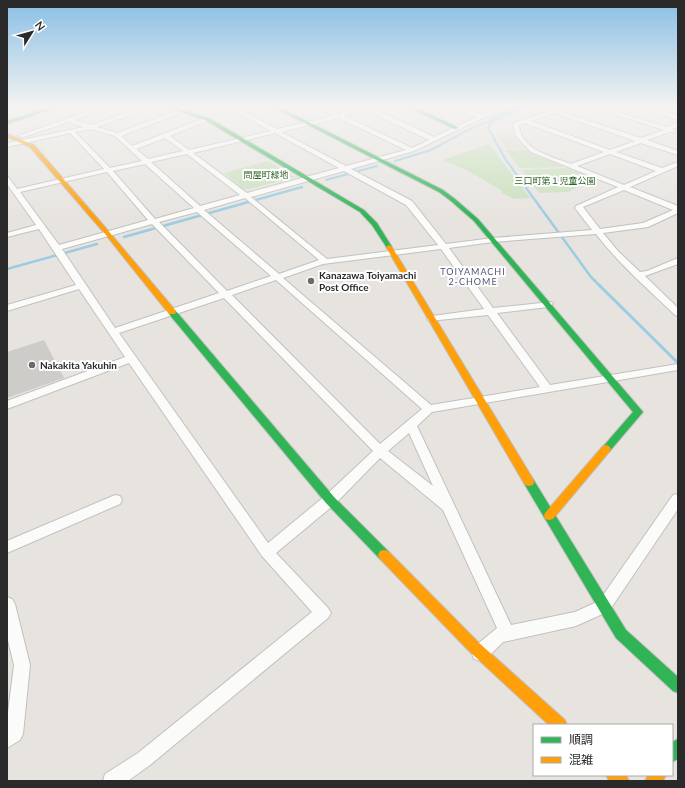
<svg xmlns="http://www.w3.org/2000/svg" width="685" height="788" font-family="Lato,'Noto Sans JP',sans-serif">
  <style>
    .education { fill: #e1dccf }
    .green { fill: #c9dfbc }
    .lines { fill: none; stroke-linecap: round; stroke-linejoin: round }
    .stream-far2 { stroke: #9bcce1; stroke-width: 2 }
    .stream-far1 { stroke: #9bcce1; stroke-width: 2.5 }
    .stream { stroke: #9bcce1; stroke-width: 3 }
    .river { fill: #9bcce1; fill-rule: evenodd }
    .building { fill: #ceccc9 }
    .street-casing { stroke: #c2c0c0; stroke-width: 2 }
    .fast-casing { stroke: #c2c0c0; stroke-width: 2 }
    .slow-casing { stroke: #c2c0c0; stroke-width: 2 }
    .street { fill: #fbfbfa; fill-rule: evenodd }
    .fast { fill: #30b455; fill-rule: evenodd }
    .slow { fill: #ff9f0a; fill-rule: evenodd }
    .poi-dot { fill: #6c6b6a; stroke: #fff; stroke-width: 1.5 }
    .labels { text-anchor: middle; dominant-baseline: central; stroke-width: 4; stroke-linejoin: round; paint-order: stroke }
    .far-park-label { font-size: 9px; fill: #2c5f22; stroke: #fff }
    .far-neighbourhood-label { font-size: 9px; letter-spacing: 1px; fill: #4f5475; stroke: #fff }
    .poi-label { font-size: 10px; font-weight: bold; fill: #2a2a2a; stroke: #fff; text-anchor: start }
  </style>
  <rect width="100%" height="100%" fill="#e7e4e0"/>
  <path class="education" d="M497 135H517L528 149H506Z"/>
  <g class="green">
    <path d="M489 144 530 198 514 199 502 193 501 190 468 171 443 160Z"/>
    <path d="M506 150H527L529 152 565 167 520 168Z"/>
    <path d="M268 161 294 177 250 189H243L224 173Z"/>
    <path d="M567 168 588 176 571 183 579 187 568 192 539 193 522 170Z"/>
  </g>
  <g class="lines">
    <g class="stream-far2">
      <path d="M494 119 488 128 506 160 525 186"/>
      <path d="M395 161 431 150 470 129 493 120"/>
      <path d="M326 180 377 166"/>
    </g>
    <g class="stream-far1">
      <path d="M524 185 591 277 600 286"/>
      <path d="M124 237 302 187"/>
      <path d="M7 269 97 244"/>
    </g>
    <path class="stream" d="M599 285 678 363"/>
    <path class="river" d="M514 107H533L532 109 516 113 498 121H490L488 119 490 117Z"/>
  </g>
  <path class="building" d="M44 340 64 378 7 398V352Z"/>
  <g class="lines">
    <defs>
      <g id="street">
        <path d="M100 107H109L74 120 91 125 143 107H152L97 127 117 133 179 110H183V112L121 136 132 146 205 118H209V120L170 136 189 150 271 131 228 107H235L277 129 334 116 317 107H325L339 114 358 107H370L434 137 477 117 456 107H464L481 115 497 107H505L414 151 351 169 412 201 446 244 493 238 592 230 575 208 576 206 618 187 531 152 516 136 513 125 516 122 564 107H573L561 112 641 138 664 130 592 107H601L666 127 678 123V127L672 129 675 131 674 132H670L647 140 678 151V155L641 143 616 152 662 168 678 162V166L630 187 678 206V213L648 227 603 233 618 251 640 272 647 271 678 258V264L645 276 678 308V316L675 315C647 288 619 264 596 234L493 242 449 248 493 308 551 302 553 304 548 307 497 313 550 385 678 364V370L432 412 417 426 511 625 575 612 599 601 673 495 678 494V509L609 611 576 626 503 642 486 659 480 661 474 659 472 653 474 647 497 628 443 510 380 458 335 504 276 553 328 608 331 613 328 618 150 765 128 781H103L105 774 138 753 312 612 262 556 129 363 7 409V401L125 357 79 289 7 311V305L76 285 39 229 7 237V233L36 225 7 184V177L9 178 17 189 104 169 70 133 7 147V143L84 127 69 122 23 137 18 136ZM364 109 429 140 412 148 344 116ZM555 113 635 141 610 150 531 121ZM339 118 406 150 346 166 281 132ZM525 123 604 152 571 164C553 157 520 150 519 125ZM91 129 115 136 142 161 110 168 75 132ZM275 133 339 168 247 193 193 153ZM165 138 183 151 148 159 136 149ZM187 154 240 195 200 206 151 162ZM610 154 656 171 624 185 577 166ZM145 164 194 208 155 219 113 171ZM344 171 406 205 438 245 327 259 251 197ZM107 172 148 220 59 245 20 192ZM624 190 673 210 643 223 600 229 583 207ZM245 198 319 260 279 274 204 210ZM197 212 271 276 227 291 159 222ZM152 224 219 293 115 328 62 249ZM441 249 484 309 432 316 427 319 429 321 488 315 540 387 431 405 283 278 323 264ZM276 280 422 409 380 444 232 295ZM224 298 373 451 325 496 268 543 119 333ZM409 433 433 486 388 451Z"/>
        <path d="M638 107H647L678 116V120Z"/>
        <path d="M115 495 120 496 122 500 120 504 7 553V541Z"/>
        <path d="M7 597 12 599 15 604 30 665 23 734 20 740 7 748V720L14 665 7 636Z"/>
      </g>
      <g id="fast">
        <path d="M51 107H58L7 124V121Z"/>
        <path d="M166 107H173L209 118 364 210 377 223 392 247 391 248H387L372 225 360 212 205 120Z"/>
        <path d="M273 107H279L443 190 455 199 478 219 643 412 609 452H603L601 449 633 412 474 221 451 201 439 192Z"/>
        <path d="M408 107H414L459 128 455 129Z"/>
        <path d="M169 310H175L334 497 388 551 390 555 388 559 384 560 380 559 326 503 169 314 168 312Z"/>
        <path d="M529 478 533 479 626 630 678 677V693L673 691 616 638 525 485 524 482 525 479Z"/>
        <path d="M678 739V759L672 762V742Z"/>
      </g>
      <g id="slow">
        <path d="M7 134 34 145 110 233 175 310 176 312 175 314H169L106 235 30 147 7 137Z"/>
        <path d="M389 245 392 247 533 479 534 482 533 485 529 486 525 485 386 247Z"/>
        <path d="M606 445 609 446 611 449 609 452 553 519 549 520 545 519 544 516 545 513 603 446Z"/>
        <path d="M384 550 388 551 478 642 565 720 567 725H549L468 650 380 559 378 555 380 551Z"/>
        <path d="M606 775H626L629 781H609Z"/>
        <path d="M648 775H666L663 781H645Z"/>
      </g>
    </defs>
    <use href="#street" class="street-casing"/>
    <use href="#fast" class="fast-casing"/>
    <use href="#slow" class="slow-casing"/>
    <use href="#street" class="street"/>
    <use href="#fast" class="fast"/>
    <use href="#slow" class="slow"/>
  </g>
  <linearGradient id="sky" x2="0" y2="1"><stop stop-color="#89bee5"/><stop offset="0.49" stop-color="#f4f3f1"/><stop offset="1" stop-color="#f4f3f1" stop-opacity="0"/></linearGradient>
  <rect width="685" height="217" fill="url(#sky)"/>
  <g class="poi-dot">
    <circle cx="311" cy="281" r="4"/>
    <circle cx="32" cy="365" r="4"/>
  </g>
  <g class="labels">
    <g class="far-park-label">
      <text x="266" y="174">問屋町緑地</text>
      <text x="555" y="180">三口町第１児童公園</text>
    </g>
    <g class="far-neighbourhood-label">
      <text x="473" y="271">TOIYAMACHI<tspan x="473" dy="10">2-CHOME</tspan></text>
    </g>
    <g class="poi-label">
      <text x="319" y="275">Kanazawa Toiyamachi<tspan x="319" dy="12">Post Office</tspan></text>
      <text x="40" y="365">Nakakita Yakuhin</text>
    </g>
  </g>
  <rect width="685" height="788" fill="none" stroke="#2a2a2a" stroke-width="16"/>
  <rect x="533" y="724" width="140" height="52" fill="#ffffff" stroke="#aaaaaa"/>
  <rect x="541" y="737" width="20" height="6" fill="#30b455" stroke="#aaaaaa"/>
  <text x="569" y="744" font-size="12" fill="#2a2a2a">順調</text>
  <rect x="541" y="757" width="20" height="6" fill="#ff9f0a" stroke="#aaaaaa"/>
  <text x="569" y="764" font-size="12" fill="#2a2a2a">混雑</text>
  <g transform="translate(32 32) rotate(53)" stroke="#ffffff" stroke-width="3" paint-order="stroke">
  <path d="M0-3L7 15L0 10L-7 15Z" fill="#2a2a2a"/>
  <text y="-6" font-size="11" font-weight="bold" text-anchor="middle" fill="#2a2a2a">N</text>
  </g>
</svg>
